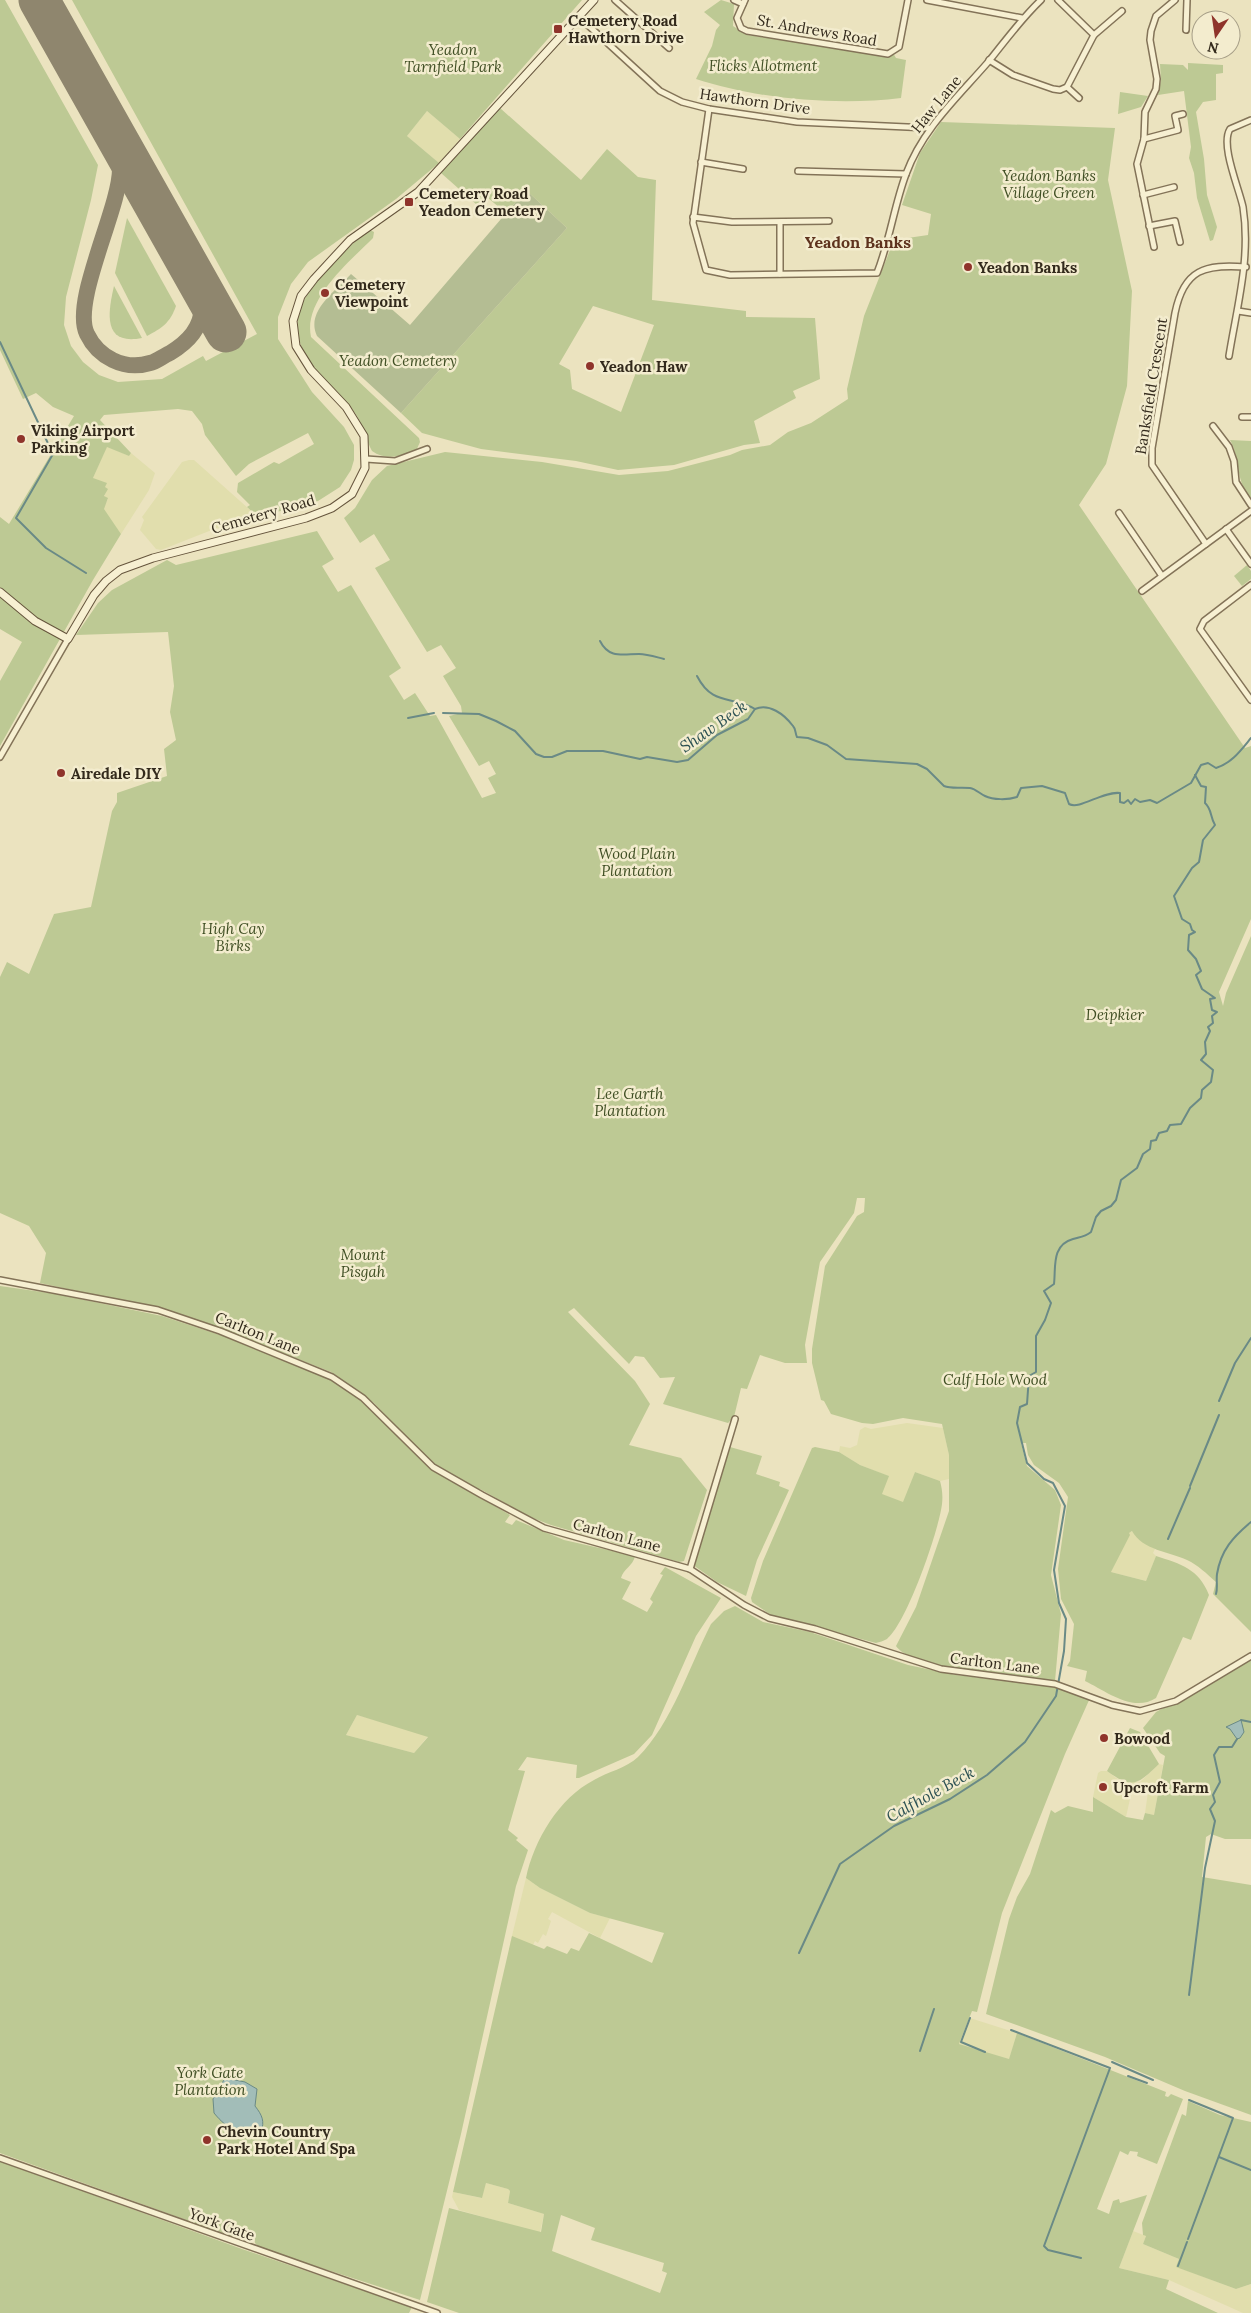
<svg xmlns="http://www.w3.org/2000/svg" width="1251" height="2313" font-family="Lora,serif">
  <style>
    .farmland { fill: #e1dead }
    .green { fill: #bdc994; fill-rule: evenodd }
    .cemetery { fill: #b4bd93 }
    .water { fill: #a2bdb8; stroke: #6a8a86 }
    .lines { fill: none; stroke-linecap: round; stroke-linejoin: round }
    .stream { stroke: #6a8a86; stroke-width: 2 }
    .taxiway { stroke: #8f866e; stroke-width: 16 }
    .runway { stroke: #8f866e; stroke-width: 41 }
    .street-casing { stroke: #837358; stroke-width: 8 }
    .secondary-casing { stroke: #65543c; stroke-width: 9 }
    .street { stroke: #f7f0d2; stroke-width: 5 }
    .secondary { stroke: #f7f0d2; stroke-width: 7 }
    .poi-dot { fill: #8f342b; stroke: #f3ecce; stroke-width: 2 }
    .labels { text-anchor: middle; dominant-baseline: central; stroke-width: 5; stroke-linejoin: round; paint-order: stroke }
    .poi-label { font-size: 15px; font-weight: bold; fill: #332a1c; stroke: #f3ecce; text-anchor: start }
    .street-label { font-size: 15px; fill: #332a1c; stroke: #f3ecce }
    .park-label { font-size: 15px; font-style: italic; fill: #404f24; stroke: #f3ecce }
    .neighbourhood-label { font-size: 16px; font-weight: bold; fill: #5e321d; stroke: #f3ecce }
    .water-label { font-size: 16px; font-style: italic; fill: #2c5153; stroke: #f3ecce }
  </style>
  <rect width="100%" height="100%" fill="#ebe3bf"/>
  <g class="farmland">
    <path d="M427 111 460 139 439 163 407 136Z"/>
    <path d="M107 446 129 456 131 453 155 473 149 490 121 534 103 509 108 499 104 497 107 489 93 478Z"/>
    <path d="M189 460H194L258 517 227 524 161 550 156 549 140 530 144 520 142 517 182 462Z"/>
    <path d="M907 1423 943 1428 949 1455V1479L940 1481 915 1472 904 1503 881 1494 888 1476 860 1465 839 1452 840 1446 850 1448 857 1445 860 1430 865 1427 871 1429Z"/>
    <path d="M1133 1531 1155 1549 1153 1553 1156 1556 1146 1581 1111 1572 1128 1533Z"/>
    <path d="M357 1715 413 1731 428 1736 414 1753 346 1735Z"/>
    <path d="M1159 1764 1163 1765 1154 1815 1145 1813 1148 1792 1132 1790 1126 1817 1093 1797 1098 1773 1101 1771H1107L1119 1780 1140 1782Z"/>
    <path d="M526 1878 540 1888 590 1913 610 1918 600 1938 552 1912 548 1919 551 1921 546 1936 543 1934 538 1943 535 1941 532 1947 510 1944Z"/>
    <path d="M970 2018 1017 2033 1009 2060 959 2044Z"/>
    <path d="M486 2183 508 2189 510 2191 508 2203 544 2214 540 2233 459 2210 452 2197 453 2192 481 2198Z"/>
    <path d="M1133 2231 1146 2236 1143 2244 1179 2259 1177 2267 1236 2289 1251 2284V2313H1243L1169 2280 1119 2268Z"/>
  </g>
  <g class="green">
    <path d="M0 0H5L98 165 91 200 66 297 64 325 71 346 83 362 99 375 118 382 162 379 203 356 206 361 257 334 72 0H582L460 139 427 111 407 136 439 163 396 199 308 262 291 284 278 317V339L312 392 344 427 354 445V460L351 470 340 487 318 501 258 517 247 507 250 505 237 492 238 483 274 462 279 464 314 444 308 433 249 464 236 476 205 435 202 424 192 411 178 409 104 415 100 420 131 453 129 456 107 447 93 478 107 483 105 487 108 489 104 496 108 498 104 509 121 534 93 580 0 746V681L22 642 0 629V517L9 524 74 416 53 407 36 393 23 399 0 350Z"/>
    <path d="M721 0 734 4 733 26 747 35 883 54 893 53 896 58 906 60 901 98C837 106 757 99 696 79L712 46 716 30 720 25 704 12Z"/>
    <path d="M1188 63 1223 65V73L1216 74V100L1203 102 1196 112 1204 159 1207 195 1217 227 1213 240 1210 241 1197 198 1194 173 1189 158 1191 147 1184 91 1158 95 1161 80 1160 64 1183 65 1188 70Z"/>
    <path d="M1120 92 1148 96 1141 107 1118 114Z"/>
    <path d="M500 108 581 180 607 149 638 177 656 180 652 300 746 311V317L815 318 820 379 793 391 796 398 754 421 760 443 744 445 674 465 618 470 576 461 481 449 422 433 401 413 567 228 526 190 506 213 488 198 476 204 441 173ZM593 306 654 325 621 412 572 389 570 370 559 364Z"/>
    <path d="M941 122 1115 128 1108 180 1132 291 1127 386 1106 464 1079 505 1245 748 1251 746V919L1219 992 1223 1006 1226 993 1251 936V1632L1213 1594 1216 1582C1207 1574 1198 1565 1187 1560 1170 1552 1142 1550 1132 1531L1129 1533 1130 1535 1111 1572 1146 1581 1156 1556C1181 1564 1199 1569 1209 1595L1191 1640 1183 1637 1156 1698C1133 1713 1106 1691 1085 1681L1087 1671 1067 1666 1070 1661 1074 1624 1061 1599 1058 1569 1068 1497 1059 1483 1034 1465 1028 1455 1026 1443H1021L1027 1466 1055 1490 1061 1505 1051 1575 1061 1614 1055 1681C1023 1677 913 1671 896 1646L916 1607 949 1511V1455L942 1424 903 1418 873 1424 862 1423 831 1414 824 1401 821 1400 812 1363V1349L825 1266 857 1216 864 1212 865 1198H857L854 1213 820 1262 805 1345 807 1363H785L760 1355 747 1389 741 1388 734 1417 728 1423 663 1404 675 1377 660 1378 644 1357 635 1356 629 1364 574 1308 568 1312 635 1381 650 1404 629 1445 681 1458 707 1490 684 1561 679 1562 551 1525 530 1517 480 1489 479 1490 428 1460 374 1403 331 1372 207 1323 161 1309 40 1283 46 1253 29 1226 0 1213V977L7 962 29 974 54 914 91 907 112 811 117 802V793L167 776 164 749 176 740 170 712 174 686 168 632 76 635 98 603 112 590 167 560 176 565 317 531 334 559 322 566 338 592 351 585 401 668 389 676 404 700 415 693 430 716 436 715 482 798 496 793 488 778 496 774 489 761 479 766 449 716 462 713 461 706 443 676 456 668 441 645 427 652 375 568 390 560 374 534 360 543 344 518 355 508 372 480 387 466 445 452 542 462 619 475 668 471 730 455 742 450 770 445 788 432 811 423 848 399 847 389 864 316 894 240 928 235 931 214 902 205 920 153Z"/>
    <path d="M127 218 176 306C170 323 162 328 147 336L115 273Z"/>
    <path d="M370 230 374 232 373 238C349 262 303 300 311 337L419 438 420 442 416 451C401 456 386 461 372 451 366 440 364 428 357 416 346 398 327 386 314 369 286 330 296 304 325 271 339 256 353 242 370 230Z"/>
    <path d="M114 286 142 338C102 346 108 312 114 286Z"/>
    <path d="M1230 440 1251 441V498C1235 482 1241 459 1230 440Z"/>
    <path d="M1247 565 1251 571V579L1242 586 1234 576Z"/>
    <path d="M0 1286 56 1294 162 1316 229 1338 329 1379 359 1399 432 1469 510 1515 505 1522 512 1525 516 1520 564 1540 635 1556C633 1566 623 1569 621 1578L631 1582 622 1599 647 1612 653 1602 650 1599 663 1575 660 1574 665 1567 721 1598 696 1636 652 1735 634 1754 579 1778H576L577 1765 527 1757 518 1770 525 1771 508 1830 518 1838 516 1840 528 1850 516 1886 461 2134 420 2300 260 2248 255 2243 254 2232 249 2230 246 2236 239 2239 0 2153ZM357 1715 428 1737 414 1753 346 1735Z"/>
    <path d="M730 1447 762 1456 756 1474 780 1482 779 1486 789 1490 757 1560 746 1596 717 1582 693 1565Z"/>
    <path d="M815 1447 839 1452 860 1465 889 1476 882 1494 903 1502 915 1472 940 1481C942 1488 943 1496 942 1504 939 1530 907 1623 887 1639 884 1641 879 1642 876 1643L771 1615 752 1602 751 1598 763 1561 812 1448Z"/>
    <path d="M735 1606 763 1622 810 1632 908 1665 956 1675 1054 1687 1090 1698 1065 1754 1002 1913 977 2012 972 2011 959 2044 1009 2059 1017 2033 1166 2092 1165 2096 1168 2097 1171 2094 1183 2099 1157 2164 1137 2156 1138 2152 1130 2151 1128 2155 1120 2151 1097 2209 1109 2214 1113 2201 1119 2199 1120 2203 1147 2195 1119 2268 1169 2280 1166 2289 1218 2313H459L427 2302 449 2208 541 2232 544 2214 508 2203 510 2191 508 2189 486 2183 482 2198 453 2192 512 1936 544 1949 547 1946 567 1954 571 1948 579 1951 589 1933 652 1963 664 1933 590 1913 540 1888 526 1878C534 1840 559 1798 594 1780 607 1772 627 1768 638 1757 672 1723 689 1667 711 1624L724 1611ZM561 2215 595 2228 591 2240 664 2263 662 2271 667 2273 660 2293 552 2251Z"/>
    <path d="M1251 1660V1839H1225L1211 1834 1206 1837 1202 1877 1251 1885V2115L1185 2091 1105 2057 986 2014 1009 1919 1017 1897 1030 1874 1051 1810 1055 1813 1068 1806 1093 1812V1797L1126 1817 1143 1820 1145 1813 1154 1815 1165 1756 1160 1753 1143 1728 1156 1712Z"/>
    <path d="M1130 1728 1140 1732 1159 1764C1138 1784 1133 1790 1107 1771Z"/>
    <path d="M1188 2101 1220 2115 1251 2122V2284L1236 2289 1176 2267 1179 2259 1143 2244 1146 2236 1143 2235 1142 2223 1182 2114 1186 2116Z"/>
    <path d="M0 2161 242 2249 412 2307 409 2313H0Z"/>
  </g>
  <path class="cemetery" d="M526 190 567 228 401 413 317 336C305 311 337 290 351 274L410 325Z"/>
  <g class="water">
    <path d="M1241 1720 1244 1732 1240 1738 1237 1739 1230 1729 1226 1727Z"/>
    <path d="M225 2078 245 2082 257 2089 255 2106C262 2115 265 2121 261 2132 239 2135 228 2130 214 2113L213 2099Z"/>
  </g>
  <g class="lines">
    <g class="stream">
      <path d="M0 342 53 454 16 518 46 548 86 573"/>
      <path d="M600 641C609 659 623 654 639 654 647 654 656 657 664 659"/>
      <path d="M697 676C713 707 732 695 755 709"/>
      <path d="M443 713 479 714 496 721 515 731 536 754 544 757H552L567 751H603L640 759 647 757 677 762 688 760 717 735 748 719 755 709C769 703 784 714 793 726 796 729 795 733 797 737L808 738 827 745 846 759 917 764 927 769 944 786C951 789 961 787 970 788 976 789 980 794 985 796 993 800 1008 800 1017 797L1021 788 1042 786 1065 793 1069 804C1080 810 1102 791 1120 793V802L1124 803 1128 800 1131 804 1135 799 1140 802 1150 800 1157 803 1191 783 1201 765 1208 763 1216 768C1232 763 1241 750 1251 738"/>
      <path d="M408 718 434 713"/>
      <path d="M1219 1401 1235 1363 1251 1338"/>
      <path d="M1190 1486 1219 1415"/>
      <path d="M1168 1539 1190 1488"/>
      <path d="M1216 1594C1218 1587 1216 1581 1217 1574 1221 1550 1233 1537 1251 1522"/>
      <path d="M1241 1720 1251 1722"/>
      <path d="M799 1953 840 1864 894 1826 950 1799 987 1775 1025 1742 1056 1696 1064 1651 1066 1619 1059 1603 1054 1570 1065 1506 1053 1483 1044 1479 1027 1463 1017 1423 1020 1407 1027 1404 1029 1376 1036 1372V1336L1045 1320 1051 1303 1044 1291 1054 1284C1056 1268 1051 1245 1073 1239 1080 1237 1085 1237 1091 1232L1096 1217 1101 1211 1111 1206 1116 1200 1121 1180 1137 1168 1143 1154 1150 1149 1151 1141 1156 1140 1159 1133 1167 1131 1170 1125 1181 1124 1190 1108 1201 1098 1202 1090 1211 1082 1213 1070 1201 1060 1206 1054 1205 1042 1210 1031 1208 1027 1213 1023 1212 1016 1217 1012 1212 1010 1210 999 1215 998 1202 989 1196 975 1201 971 1196 959 1188 950 1189 935 1195 932 1192 930 1190 924 1182 919 1174 896 1192 868 1199 862 1203 840 1215 825C1210 817 1212 809 1205 803L1206 787 1201 786 1195 775"/>
      <path d="M1189 1995 1205 1868 1215 1821 1210 1809 1215 1802 1213 1795 1220 1782 1214 1755 1219 1747H1232L1237 1739"/>
      <path d="M970 2018 961 2042 985 2052"/>
      <path d="M1011 2030 1110 2068 1044 2246 1048 2250 1081 2258"/>
      <path d="M920 2051 934 2009"/>
      <path d="M1112 2062 1153 2080"/>
      <path d="M1128 2076 1147 2083"/>
      <path d="M1219 2157 1251 2170"/>
      <path d="M1188 2239 1233 2118 1189 2100"/>
      <path d="M1178 2266 1187 2242"/>
    </g>
    <path class="taxiway" d="M109 125C115 139 120 153 120 169 120 208 71 302 87 334 98 357 124 371 150 363 156 362 163 356 170 353 188 342 202 328 202 305 202 295 198 286 194 276"/>
    <path class="runway" d="M39 0 226 332"/>
    <defs>
      <g id="street">
        <path d="M615 0 669 48"/>
        <path d="M734 0 743 4"/>
        <path d="M745 0 737 18 741 28 747 31 888 54 899 47 908 0"/>
        <path d="M927 0 1022 18"/>
        <path d="M579 17 660 91 682 102 709 109 797 122 929 128"/>
        <path d="M1186 30 1187 0"/>
        <path d="M1094 35 1122 11"/>
        <path d="M989 60 1013 75 1053 89 1060 90 1067 87 1094 35 1058 0"/>
        <path d="M1067 87 1079 98"/>
        <path d="M709 109 693 223 706 270 730 275 877 273C890 240 894 206 906 174 923 128 958 97 989 61 1006 40 1021 19 1041 0"/>
        <path d="M1144 139 1178 130 1175 116 1183 114"/>
        <path d="M701 162 743 169"/>
        <path d="M798 171 906 174"/>
        <path d="M1143 195 1174 187"/>
        <path d="M693 217 732 222 829 221"/>
        <path d="M780 222V274"/>
        <path d="M1149 226 1175 221 1180 242"/>
        <path d="M1154 247 1137 164 1144 139 1145 112 1156 89 1157 79 1150 40 1151 31 1156 16 1175 0"/>
        <path d="M1238 311 1251 313"/>
        <path d="M1229 356C1237 306 1251 258 1243 207 1239 188 1220 145 1230 129L1251 120"/>
        <path d="M1242 417H1251"/>
        <path d="M1213 426 1229 447 1234 461 1236 482 1251 505"/>
        <path d="M366 459 395 461 427 449"/>
        <path d="M1119 513 1162 576"/>
        <path d="M1226 529 1251 564"/>
        <path d="M1206 544 1152 465V448L1175 313C1184 269 1205 264 1246 267"/>
        <path d="M1251 585 1204 621 1200 629 1251 700"/>
        <path d="M1142 591 1251 511"/>
        <path d="M0 757 68 639"/>
        <path d="M0 1280 158 1310 220 1331 332 1377 363 1398 433 1467 482 1495 544 1528 690 1569 744 1605 769 1618 815 1629 941 1669 1055 1684 1112 1705 1140 1711 1176 1701 1251 1656"/>
        <path d="M690 1569 735 1419"/>
        <path d="M0 2158 437 2313"/>
      </g>
      <path id="secondary" d="M0 592 35 621 68 639 94 595 106 581 120 570 153 558 306 518 332 508 352 494 365 468 364 436 346 407 311 370 296 346 293 321 301 296 314 279 350 240 418 192 594 0"/>
    </defs>
    <use href="#street" class="street-casing"/>
    <use href="#secondary" class="secondary-casing"/>
    <use href="#street" class="street"/>
    <use href="#secondary" class="secondary"/>
  </g>
  <g class="poi-dot">
    <rect x="553" y="24" width="10" height="10" rx="2.5"/>
    <rect x="404" y="197" width="10" height="10" rx="2.5"/>
    <circle cx="968" cy="267" r="5"/>
    <circle cx="325" cy="293" r="5"/>
    <circle cx="590" cy="366" r="5"/>
    <circle cx="21" cy="439" r="5"/>
    <circle cx="61" cy="773" r="5"/>
    <circle cx="1104" cy="1738" r="5"/>
    <circle cx="1103" cy="1787" r="5"/>
    <circle cx="207" cy="2140" r="5"/>
  </g>
  <g class="labels">
    <g class="poi-label">
      <text x="568" y="20">Cemetery Road<tspan x="568" dy="17">Hawthorn Drive</tspan></text>
      <text x="419" y="193">Cemetery Road<tspan x="419" dy="17">Yeadon Cemetery</tspan></text>
      <text x="978" y="267">Yeadon Banks</text>
      <text x="335" y="284">Cemetery<tspan x="335" dy="17">Viewpoint</tspan></text>
      <text x="600" y="366">Yeadon Haw</text>
      <text x="31" y="430">Viking Airport<tspan x="31" dy="17">Parking</tspan></text>
      <text x="71" y="773">Airedale DIY</text>
      <text x="1114" y="1738">Bowood</text>
      <text x="1113" y="1787">Upcroft Farm</text>
      <text x="217" y="2131">Chevin Country<tspan x="217" dy="17">Park Hotel And Spa</tspan></text>
    </g>
    <g class="street-label">
      <text transform="translate(817 30) rotate(10)">St. Andrews Road</text>
      <text transform="translate(755 101) rotate(8)">Hawthorn Drive</text>
      <text transform="translate(936 104) rotate(-51)">Haw Lane</text>
      <text transform="translate(1151 386) rotate(-81)">Banksfield Crescent</text>
      <text transform="translate(263 514) rotate(-16)">Cemetery Road</text>
      <text transform="translate(258 1333) rotate(22)">Carlton Lane</text>
      <text transform="translate(617 1535) rotate(15)">Carlton Lane</text>
      <text transform="translate(995 1663) rotate(7)">Carlton Lane</text>
      <text transform="translate(222 2224) rotate(20)">York Gate</text>
    </g>
    <g class="park-label">
      <text x="453" y="49">Yeadon<tspan x="453" dy="17">Tarnfield Park</tspan></text>
      <text x="763" y="65">Flicks Allotment</text>
      <text x="1049" y="175">Yeadon Banks<tspan x="1049" dy="17">Village Green</tspan></text>
      <text x="398" y="360">Yeadon Cemetery</text>
      <text x="637" y="853">Wood Plain<tspan x="637" dy="17">Plantation</tspan></text>
      <text x="233" y="928">High Cay<tspan x="233" dy="17">Birks</tspan></text>
      <text x="1115" y="1014">Deipkier</text>
      <text x="630" y="1093">Lee Garth<tspan x="630" dy="17">Plantation</tspan></text>
      <text x="363" y="1254">Mount<tspan x="363" dy="17">Pisgah</tspan></text>
      <text x="995" y="1379">Calf Hole Wood</text>
      <text x="210" y="2072">York Gate<tspan x="210" dy="17">Plantation</tspan></text>
    </g>
    <g class="neighbourhood-label">
      <text x="858" y="242">Yeadon Banks</text>
    </g>
    <g class="water-label">
      <text transform="translate(713 726) rotate(-35)">Shaw Beck</text>
      <text transform="translate(930 1794) rotate(-29)">Calfhole Beck</text>
    </g>
  </g>
  <g transform="translate(1216 35) rotate(193)"><circle r="24" fill="#f3ecce" stroke="#a69e87"/>
  <path d="M0-4L9 19L0 12L-9 19Z" fill="#8f342b"/>
  <text y="-8" font-size="14" font-weight="bold" text-anchor="middle" fill="#332a1c">N</text>
  </g>
</svg>
